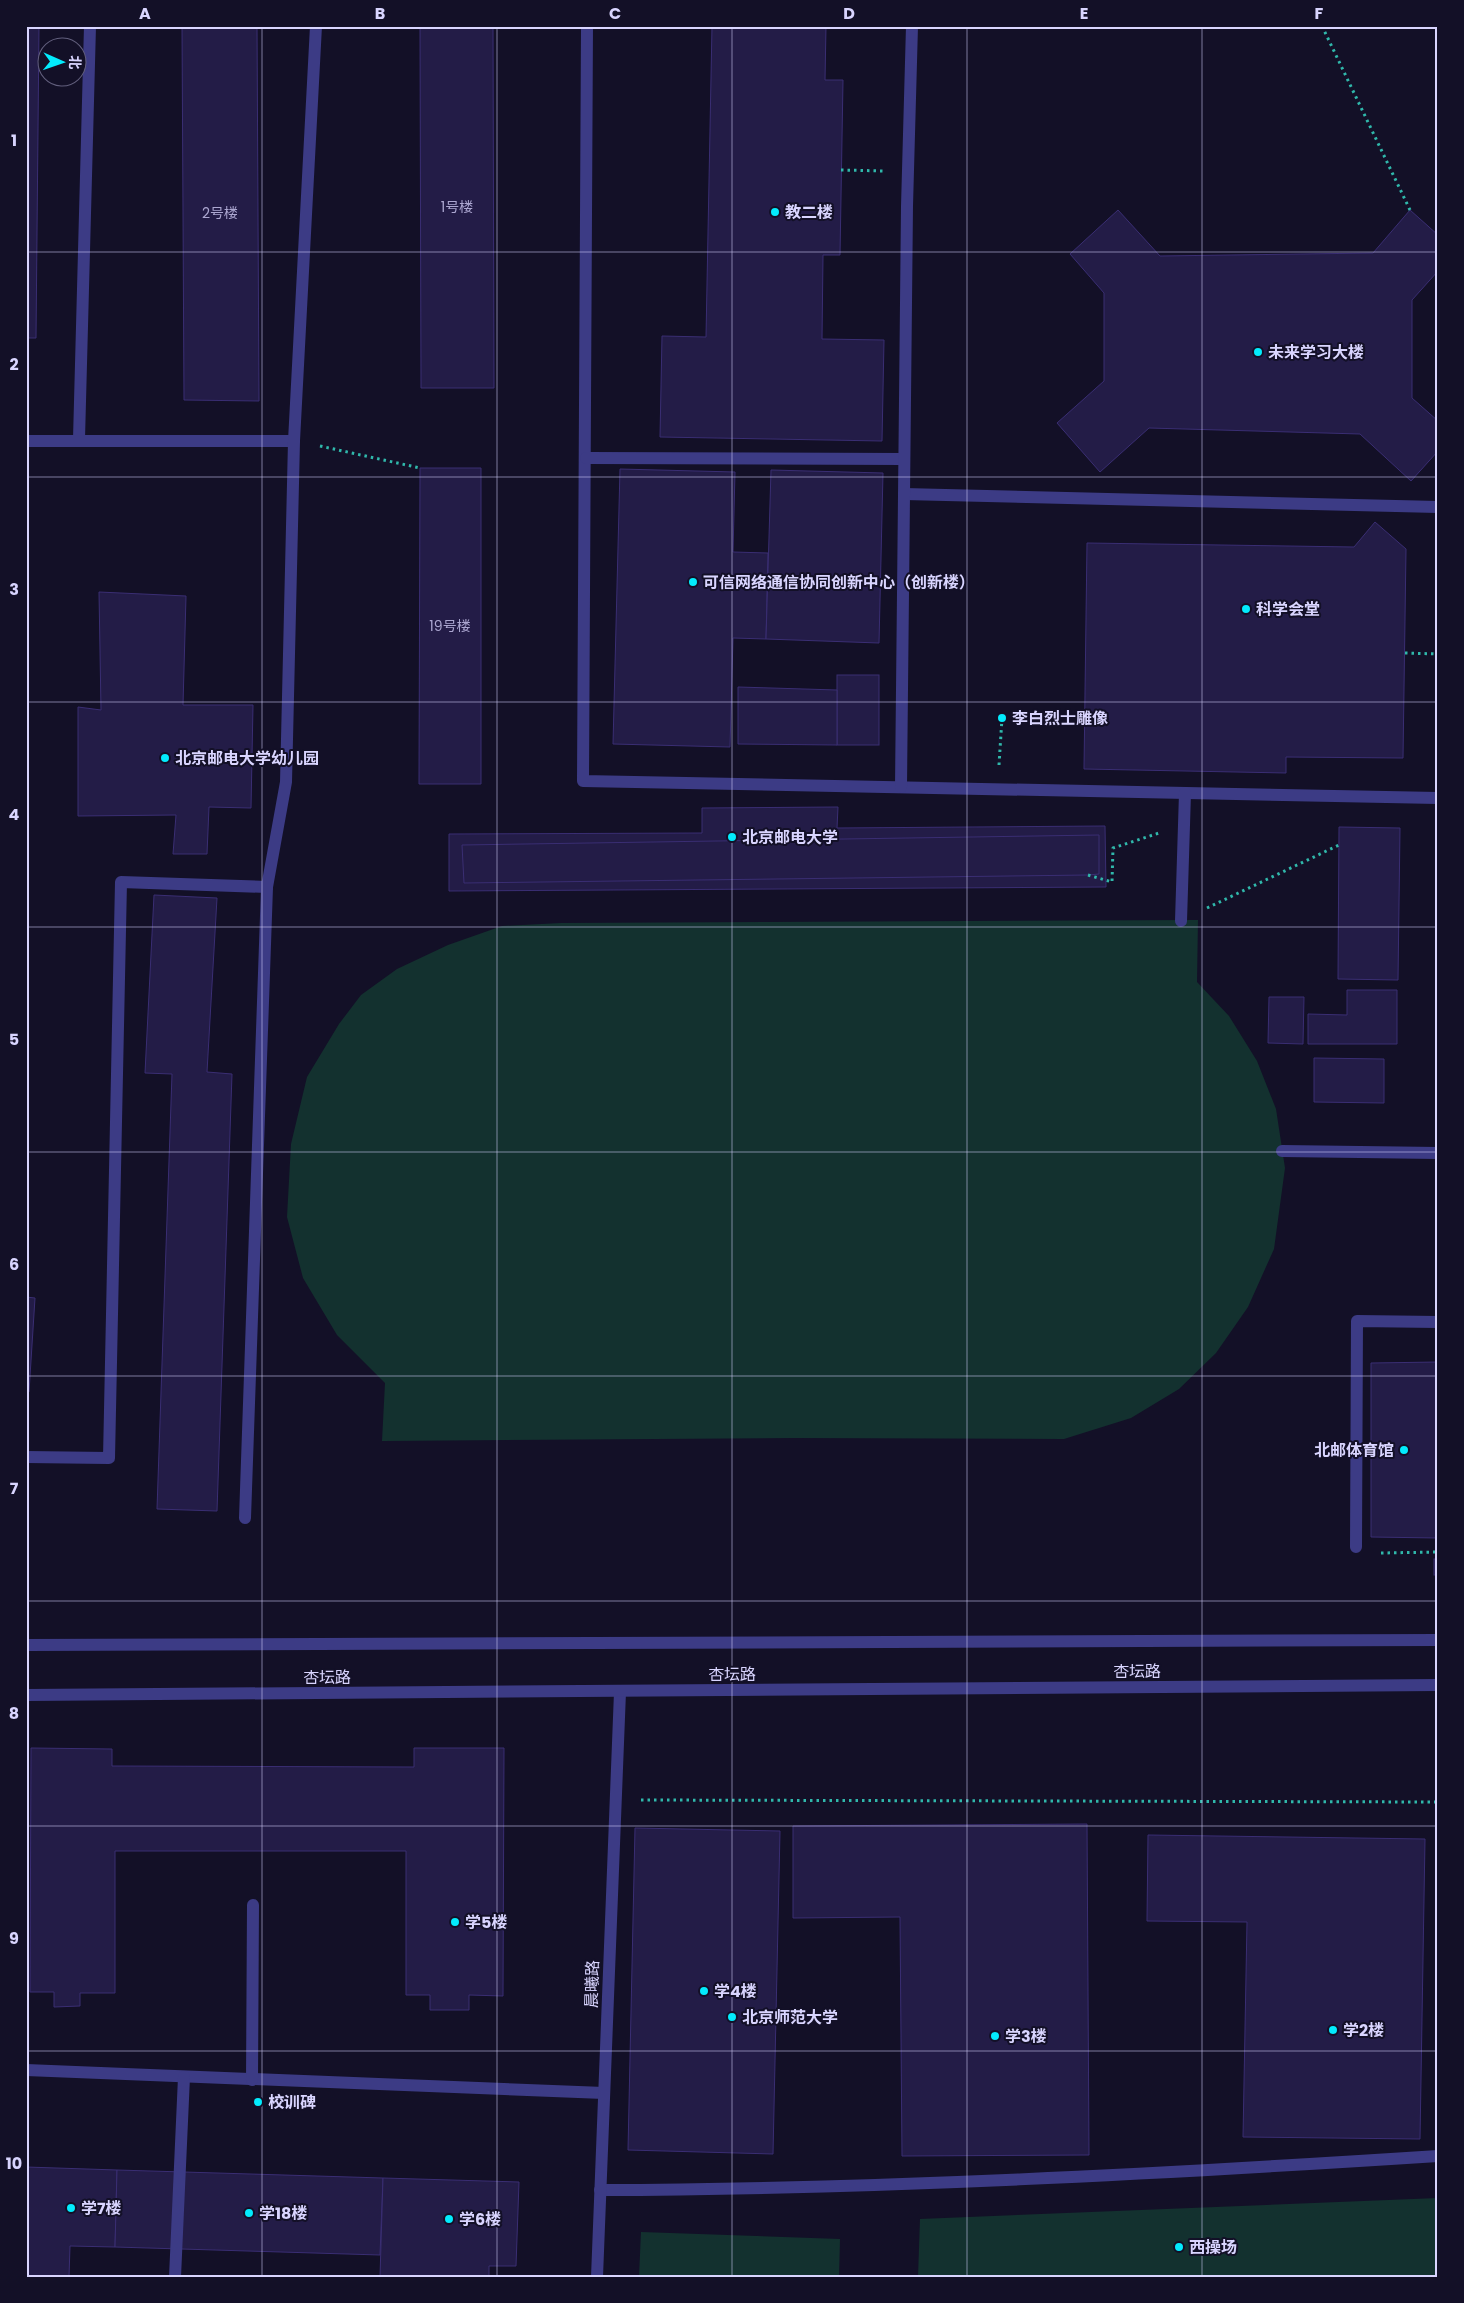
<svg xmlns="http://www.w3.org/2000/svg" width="1464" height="2303" font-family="Poppins,'Noto Sans SC',sans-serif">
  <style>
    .green { fill: #13312f }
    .building { fill: #231c47; stroke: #3a2e73 }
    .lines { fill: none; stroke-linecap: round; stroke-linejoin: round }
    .path { stroke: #30b8ab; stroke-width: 3; stroke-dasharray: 2.5 4; stroke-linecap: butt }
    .service { stroke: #3c3b85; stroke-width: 12 }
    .tertiary { stroke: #3c3b85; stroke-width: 12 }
    .grid { fill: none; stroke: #d9d5ff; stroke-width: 1; stroke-opacity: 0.55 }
    .poi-dot { fill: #03ebfd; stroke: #131027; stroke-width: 2 }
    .labels { text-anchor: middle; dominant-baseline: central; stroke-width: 4; stroke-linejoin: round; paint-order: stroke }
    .number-label { font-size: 14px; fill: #aca7d1 }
    .poi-label { font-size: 16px; font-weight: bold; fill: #d9d5ff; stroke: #131027; text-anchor: start }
    .street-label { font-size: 16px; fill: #d9d5ff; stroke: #131027 }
    .neatline { fill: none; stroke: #d9d5ff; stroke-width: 2 }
    .grid-label { font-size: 16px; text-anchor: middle; font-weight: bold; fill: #d9d5ff }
  </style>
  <rect width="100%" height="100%" fill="#131027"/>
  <g class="green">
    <path d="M1198 920 1197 982 1229 1016 1257 1061 1276 1109 1285 1168 1274 1249 1248 1307 1216 1353 1179 1389 1131 1418 1064 1439 794 1438 382 1441 385 1383 337 1335 303 1278 287 1217 291 1144 307 1077 339 1024 361 995 397 969 448 945 502 926 561 923Z"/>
    <path d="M1438 2198V2277H918L920 2219Z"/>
    <path d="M641 2232 840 2239 839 2277H639Z"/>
  </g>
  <g class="building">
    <path d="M26 26H39L36 338H26Z"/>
    <path d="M182 26H257L259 401 184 400Z"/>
    <path d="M420 26H493L494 388H421Z"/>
    <path d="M712 26H826L825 80H843L840 255H823L822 339 884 340 882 441 660 437 662 336 706 337Z"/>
    <path d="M1118 210 1160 256 1373 253 1410 210 1438 235V271L1412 300V398L1438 421V451L1411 481 1360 434 1149 428 1100 472 1057 423 1104 381V293L1070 254Z"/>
    <path d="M420 468H481V784H419Z"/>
    <path d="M620 469 735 472 733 552 768 553 766 639 733 638 730 747 613 744Z"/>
    <path d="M771 470 883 473 879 643 766 639Z"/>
    <path d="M1375 522 1406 549 1403 758 1286 757V773L1084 769 1087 543 1354 547Z"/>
    <path d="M99 592 186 596 183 705H253L251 808 209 807 207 854H173L176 815 78 816V707L101 710Z"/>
    <rect x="837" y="675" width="42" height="70"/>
    <path d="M738 687 837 690V745L738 744Z"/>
    <path d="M838 807 837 828 1105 826 1106 887 449 891V834L702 833V808Z"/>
    <path d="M1339 827 1400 828 1398 980 1338 979Z"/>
    <path d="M1099 835V874L1088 875 464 883 462 845Z"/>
    <path d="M154 895 217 898 207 1072 232 1074 217 1511 157 1509 172 1074 145 1073Z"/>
    <path d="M1347 990H1397V1044H1308V1014L1347 1015Z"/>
    <path d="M1269 997H1304L1303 1044 1268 1043Z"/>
    <path d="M1314 1058 1384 1059V1103L1314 1102Z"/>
    <path d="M26 1297 35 1298 29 1392H26Z"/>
    <path d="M1438 1362V1538L1371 1537V1363Z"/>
    <rect x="1434" y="1559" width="4" height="16"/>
    <path d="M31 1748 112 1749V1766L414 1767V1748H504L503 1996 469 1995V2010H430V1995H406V1851H115V1993H80V2006L54 2007V1992H30Z"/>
    <path d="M1087 1824 1089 2155 902 2156 900 1917 793 1918V1826Z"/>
    <path d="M635 1828 780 1831 773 2154 628 2150Z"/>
    <path d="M1148 1835 1425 1839 1420 2139 1243 2137 1247 1922 1147 1921Z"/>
    <path d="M26 2167 117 2170 115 2247 70 2246 69 2277H78H26Z"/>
    <path d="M117 2170 383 2178 380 2255 115 2247Z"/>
    <path d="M383 2178 519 2182 516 2266H489V2277H380Z"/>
  </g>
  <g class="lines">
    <g class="path">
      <path d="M1322 26 1410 210"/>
      <path d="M841 170 883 171"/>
      <path d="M320 446 420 468"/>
      <path d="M1405 653 1438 654"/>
      <path d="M999 765 1002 718"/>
      <path d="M1088 875 1112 882 1113 848 1159 833"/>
      <path d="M1207 908 1339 845"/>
      <path d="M1381 1553 1438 1552"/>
      <path d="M641 1800 1438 1802"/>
    </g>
    <g class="service">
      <path d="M587 26 583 781 1438 798"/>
      <path d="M79 439 90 26"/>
      <path d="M26 441H294"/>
      <path d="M586 458 904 459"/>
      <path d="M904 494 1438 507"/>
      <path d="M901 787 907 206 912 26"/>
      <path d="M1181 921 1185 793"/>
      <path d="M1282 1151 1438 1153"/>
      <path d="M26 1457 109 1458 121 882 267 887"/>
      <path d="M245 1518 267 887 286 782 294 441 316 26"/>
      <path d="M1356 1547 1357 1321 1438 1322"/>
      <path d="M26 2070 604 2093"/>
      <path d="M252 2080 253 1905"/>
      <path d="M600 2190C880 2189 1159 2174 1438 2156"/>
      <path d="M175 2277 184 2077"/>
      <path d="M597 2277 620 1692"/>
    </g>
    <g class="tertiary">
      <path d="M26 1645 1438 1640"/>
      <path d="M26 1695 1438 1685"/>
    </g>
  </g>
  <path class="grid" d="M262 26V2277M497 26V2277M732 26V2277M967 26V2277M1202 26V2277M26 252H1438M26 477H1438M26 702H1438M26 927H1438M26 1152H1438M26 1376H1438M26 1601H1438M26 1826H1438M26 2051H1438"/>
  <g class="poi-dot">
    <circle cx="775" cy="212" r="5"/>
    <circle cx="1258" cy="352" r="5"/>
    <circle cx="693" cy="582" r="5"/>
    <circle cx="1246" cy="609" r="5"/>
    <circle cx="1002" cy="718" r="5"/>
    <circle cx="165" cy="758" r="5"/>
    <circle cx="732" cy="837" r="5"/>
    <circle cx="1404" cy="1450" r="5"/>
    <circle cx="455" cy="1922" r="5"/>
    <circle cx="704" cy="1991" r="5"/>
    <circle cx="732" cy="2017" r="5"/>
    <circle cx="1333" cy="2030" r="5"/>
    <circle cx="995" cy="2036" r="5"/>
    <circle cx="258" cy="2102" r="5"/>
    <circle cx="71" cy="2208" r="5"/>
    <circle cx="249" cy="2213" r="5"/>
    <circle cx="449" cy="2219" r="5"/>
    <circle cx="1179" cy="2247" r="5"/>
  </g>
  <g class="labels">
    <g class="number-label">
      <text x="457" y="207">1号楼</text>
      <text x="220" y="213">2号楼</text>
      <text x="450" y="626">19号楼</text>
    </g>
    <g class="poi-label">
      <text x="785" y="212">教二楼</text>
      <text x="1268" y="352">未来学习大楼</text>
      <text x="703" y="582">可信网络通信协同创新中心（创新楼）</text>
      <text x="1256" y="609">科学会堂</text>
      <text x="1012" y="718">李白烈士雕像</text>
      <text x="175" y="758">北京邮电大学幼儿园</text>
      <text x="742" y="837">北京邮电大学</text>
      <text x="1394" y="1450" text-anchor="end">北邮体育馆</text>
      <text x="465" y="1922">学5楼</text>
      <text x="714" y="1991">学4楼</text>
      <text x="742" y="2017">北京师范大学</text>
      <text x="1343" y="2030">学2楼</text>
      <text x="1005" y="2036">学3楼</text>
      <text x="268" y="2102">校训碑</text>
      <text x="81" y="2208">学7楼</text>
      <text x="259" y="2213">学18楼</text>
      <text x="459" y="2219">学6楼</text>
      <text x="1189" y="2247">西操场</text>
    </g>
    <g class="street-label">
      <text x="1137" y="1671">杏坛路</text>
      <text x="732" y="1674">杏坛路</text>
      <text x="327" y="1677">杏坛路</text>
      <text transform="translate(592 1984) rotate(-88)">晨曦路</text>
    </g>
  </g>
  <rect width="1464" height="2303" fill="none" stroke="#131027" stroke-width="55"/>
  <g transform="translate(62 62) rotate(92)"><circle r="24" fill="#131027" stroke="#625f7d"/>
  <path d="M0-4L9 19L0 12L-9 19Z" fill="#03ebfd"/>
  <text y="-8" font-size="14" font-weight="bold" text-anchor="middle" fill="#d9d5ff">北</text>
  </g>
  <rect x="28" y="28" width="1408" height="2248" class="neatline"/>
  <g class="grid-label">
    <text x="145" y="19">A</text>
    <text x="380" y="19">B</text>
    <text x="615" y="19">C</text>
    <text x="849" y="19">D</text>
    <text x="1084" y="19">E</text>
    <text x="1319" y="19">F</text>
    <text x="14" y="146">1</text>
    <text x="14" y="370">2</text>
    <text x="14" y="595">3</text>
    <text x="14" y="820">4</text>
    <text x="14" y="1045">5</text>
    <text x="14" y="1270">6</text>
    <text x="14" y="1494">7</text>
    <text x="14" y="1719">8</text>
    <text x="14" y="1944">9</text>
    <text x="14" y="2169">10</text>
  </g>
</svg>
